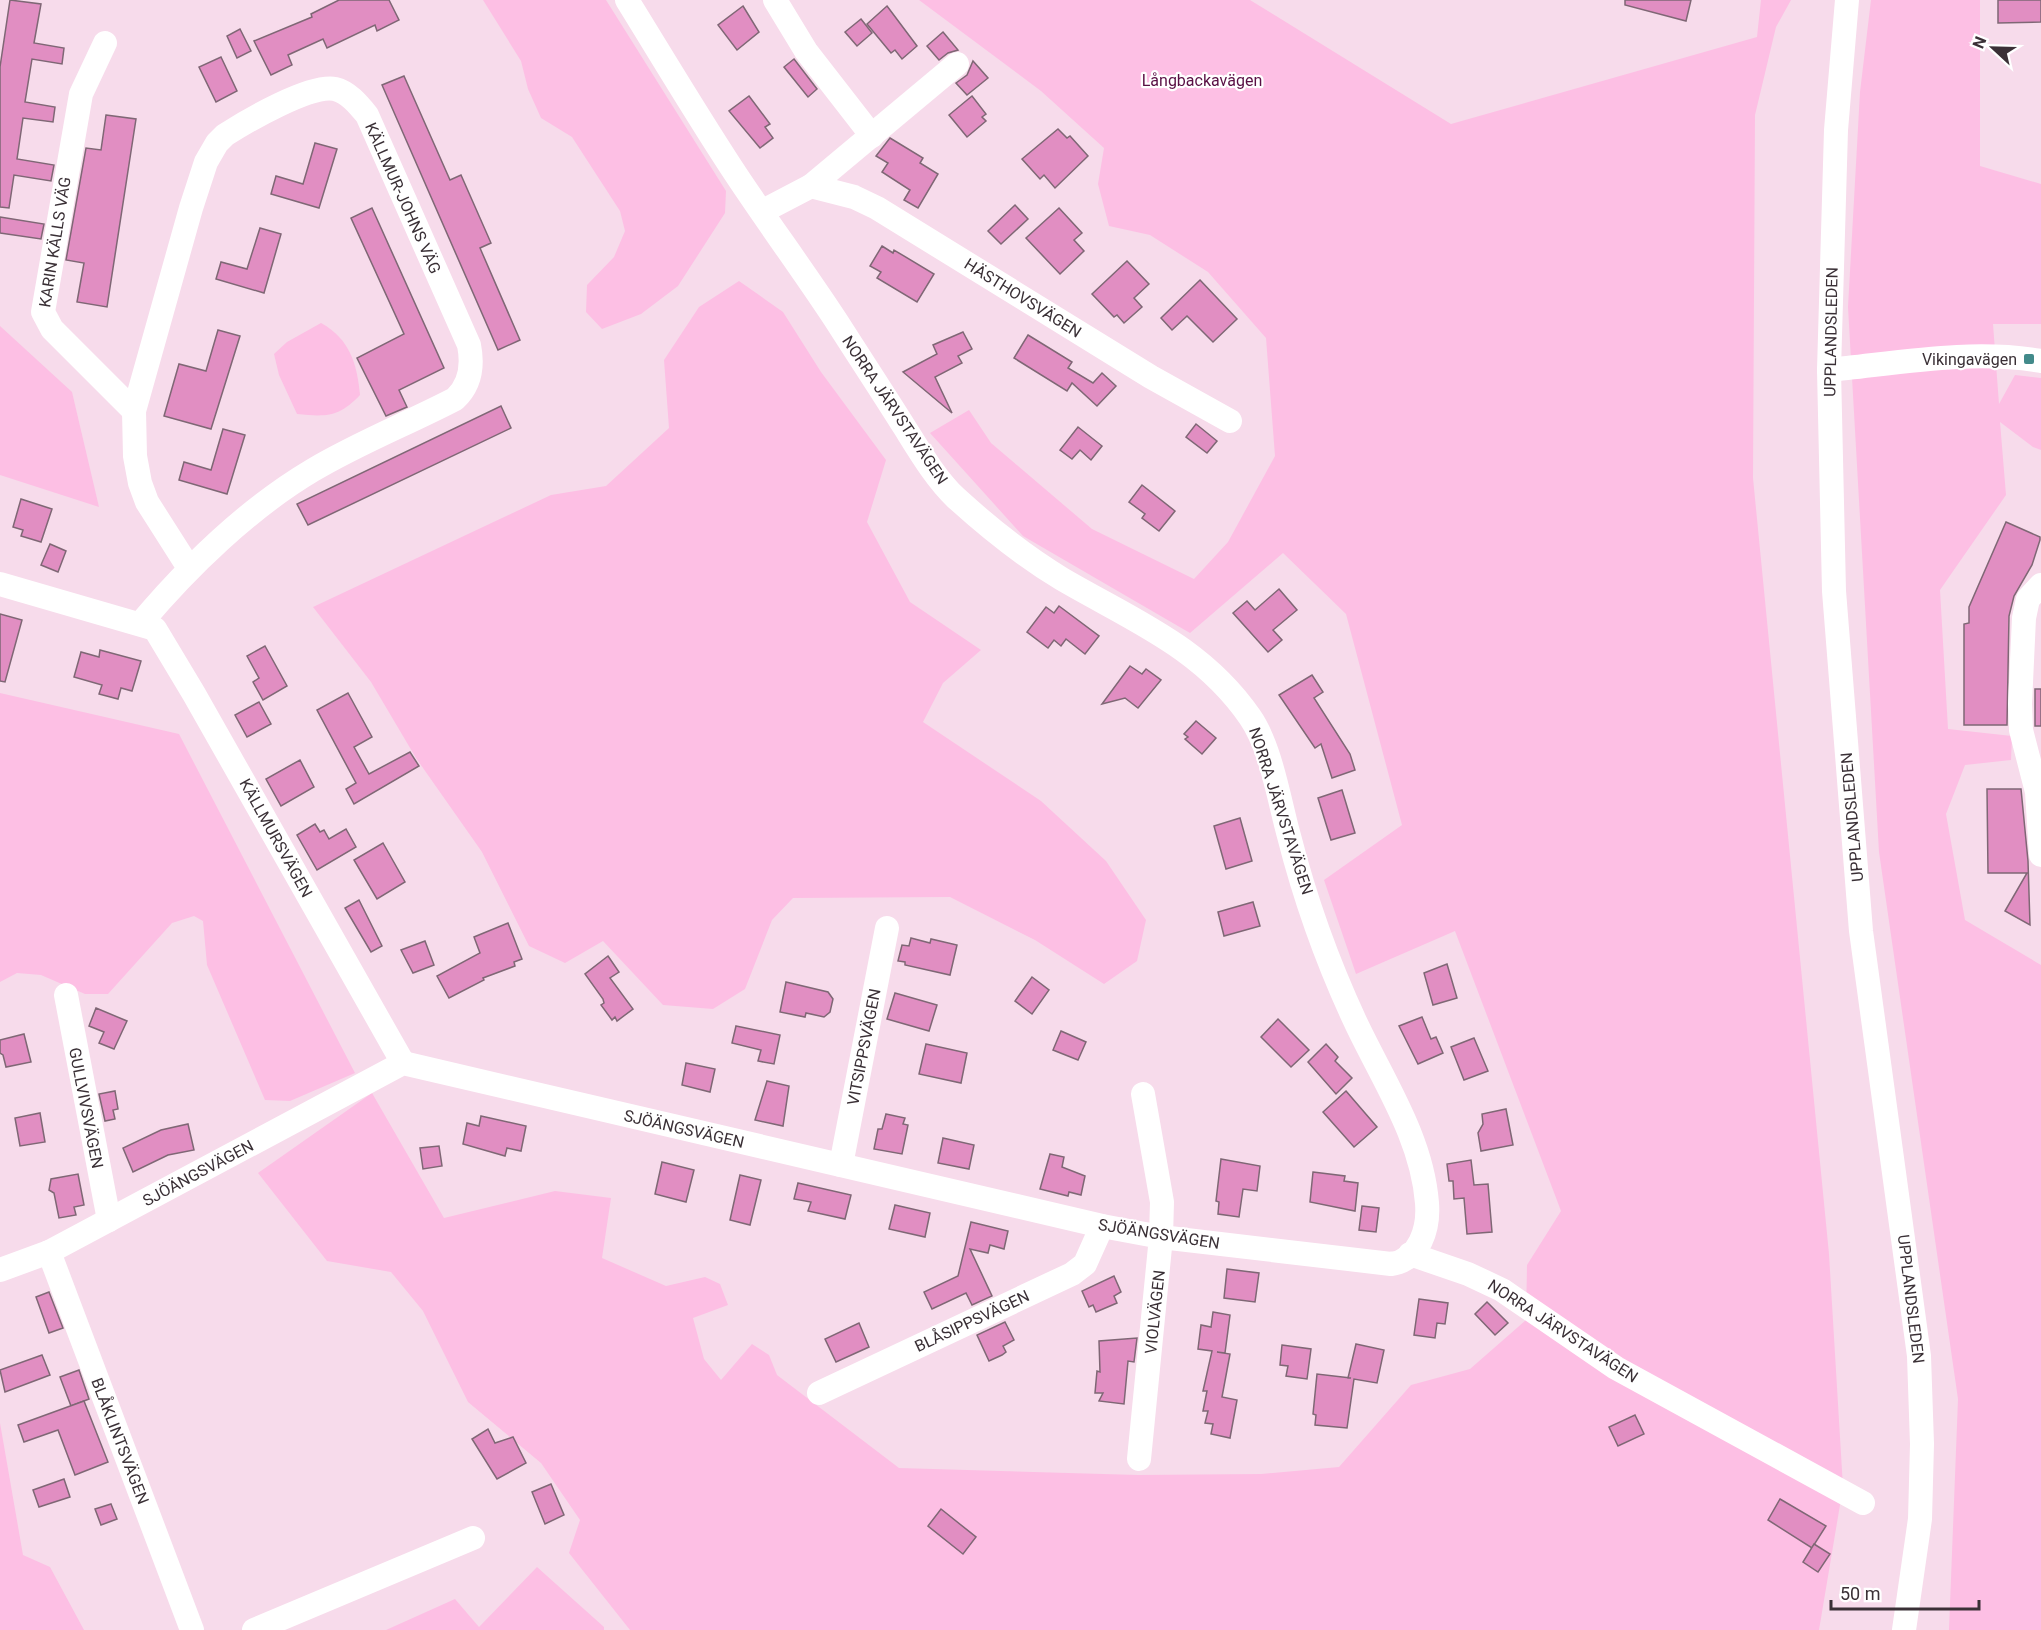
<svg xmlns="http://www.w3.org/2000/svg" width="2041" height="1630" font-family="Roboto,sans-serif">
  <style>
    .green { fill: #fdbfe4 }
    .building { fill: #e18ec2; stroke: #7f6775; stroke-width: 1.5 }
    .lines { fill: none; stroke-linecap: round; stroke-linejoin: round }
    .minor { stroke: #fff; stroke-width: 24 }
    .poi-dot { fill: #428a8a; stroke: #fff; stroke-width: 2 }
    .labels { text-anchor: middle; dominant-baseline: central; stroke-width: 4.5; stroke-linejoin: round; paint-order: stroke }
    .park-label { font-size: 16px; fill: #590f44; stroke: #fff }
    .street-label { font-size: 16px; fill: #3a3036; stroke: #fff }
    .poi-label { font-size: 16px; fill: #3a3036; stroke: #fff; text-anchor: end }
  </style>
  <rect width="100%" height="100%" fill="#f7dbeb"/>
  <g class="green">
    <path d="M483 0H606L726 191 725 213 678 286 641 314 602 329 586 312 587 285 614 257 625 231 620 211 572 137 541 118 528 89 521 61Z"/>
    <path d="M919 0H1250L1451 124 1757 37 1761 0H1791L1776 27 1755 115 1753 478 1829 1254 1843 1487 1819 1630H630L569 1553 580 1520 541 1463 468 1402 423 1311 391 1272 327 1261 258 1173 372 1093 444 1218 555 1191 611 1198 602 1258 666 1286 705 1277 720 1284 728 1305 693 1318 704 1359 721 1380 752 1344 769 1355 777 1375 899 1468 1138 1475 1261 1474 1339 1467 1411 1385 1470 1369 1526 1320 1527 1265 1561 1211 1455 931 1356 974 1324 880 1402 825 1346 614 1283 553 1190 633 1023 536 930 433 969 410 991 443 1092 529 1194 579 1228 542 1275 456 1266 338 1208 272 1150 235 1109 226 1098 184 1104 148 1041 91Z"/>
    <path d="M1871 0H1980V166L2041 184V324H1993L1999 404 2015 375 2041 378V450L2033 447 2000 422 2006 495 1940 590 1948 729 2012 736 2011 760 1965 765 1946 814 1965 920 2041 965V1630H1949L1958 1399 1879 852 1848 307 1860 92Z"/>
    <path d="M739 281 783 312 821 372 886 460 867 522 910 602 981 650 943 683 923 722 1041 801 1106 861 1146 920 1137 961 1104 984 1035 940 950 897 793 898 772 920 745 989 713 1009 663 1005 603 941 565 963 529 946 482 852 416 758 371 682 313 607 551 495 606 486 669 428 664 360 699 307Z"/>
    <path d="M321 323C350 339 357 364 360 395 339 417 327 417 297 414L279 375 274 354 287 342Z"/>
    <path d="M0 326 72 392 99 507 0 475Z"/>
    <path d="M0 693 179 734 355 1073 290 1101 265 1100 207 965 203 921 194 916 172 923 108 994H85L41 975 17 973 0 982Z"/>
    <path d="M0 1423 23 1555 50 1567 84 1630H0Z"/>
    <path d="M537 1567 604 1627V1630H386L455 1599 479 1627Z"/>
  </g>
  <g class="building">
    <path d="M10 0 41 4 34 43 64 48 62 64 32 59 25 102 55 107 53 122 23 118 17 159 54 165 51 181 14 175 9 208 0 207V67Z"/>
    <path d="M339 0H389L399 20 377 31 375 25 327 48 323 39 288 55 292 65 271 75 254 41 312 17 311 14Z"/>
    <path d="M1625 0H1691L1686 21 1625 5Z"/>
    <path d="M1998 0H2041V22L1998 23Z"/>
    <path d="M743 6 759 32 737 50 718 25Z"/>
    <path d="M887 6 917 46 902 59 895 50 891 53 867 24Z"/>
    <path d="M861 19 872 33 857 46 845 32Z"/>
    <path d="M240 29 251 51 237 58 227 36Z"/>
    <path d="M943 32 958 50 948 53 939 60 927 46Z"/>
    <path d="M221 57 237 91 216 102 199 67Z"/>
    <path d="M794 59 817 89 808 97 784 67Z"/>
    <path d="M973 61 988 78 967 95 956 83 967 75Z"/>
    <path d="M404 76 450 180 461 175 491 243 480 248 520 340 498 350 382 85Z"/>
    <path d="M749 96 770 124 765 127 773 138 760 148 729 111Z"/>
    <path d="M972 96 986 114 982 117 986 121 967 137 949 115Z"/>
    <path d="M106 115 136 119 107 307 77 302 84 263 66 260 86 148 101 150Z"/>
    <path d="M1058 129 1067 138 1070 136 1088 156 1055 188 1044 175 1040 179 1022 159Z"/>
    <path d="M890 138 923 158 920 163 938 174 918 208 904 200 910 190 882 172 888 163 876 156Z"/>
    <path d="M315 143 337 149 319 208 271 194 276 176 303 184Z"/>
    <path d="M1015 205 1028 219 1001 244 988 231Z"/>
    <path d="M372 208 444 368 399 390 407 407 386 416 357 358 404 334 351 218Z"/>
    <path d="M1059 208 1082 233 1074 240 1084 251 1060 274 1026 238Z"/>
    <path d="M0 217 44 224 41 239 0 233Z"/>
    <path d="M260 228 281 234 264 293 216 279 221 262 247 269Z"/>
    <path d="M882 246 893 253 894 250 934 274 917 302 877 278 881 272 870 266Z"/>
    <path d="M1127 261 1149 284 1134 298 1142 307 1124 323 1117 315 1114 317 1092 294Z"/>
    <path d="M1200 280 1237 319 1213 342 1187 316 1172 330 1161 318Z"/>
    <path d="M218 330 240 336 211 429 164 416 179 364 206 371Z"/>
    <path d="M963 332 972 349 958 356 962 363 935 377 952 413 903 372 937 354 933 345Z"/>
    <path d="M1028 335 1072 362 1068 368 1093 383 1102 373 1116 386 1097 406 1072 383 1067 391 1014 358Z"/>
    <path d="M501 406 511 428 308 525 297 504Z"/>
    <path d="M1196 424 1217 441 1207 453 1186 437Z"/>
    <path d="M1078 427 1102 446 1091 460 1080 450 1072 459 1060 450Z"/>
    <path d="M223 429 245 435 227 494 179 480 184 462 211 470Z"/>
    <path d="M1142 485 1175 511 1159 531 1142 518 1145 514 1129 502Z"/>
    <path d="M21 499 52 509 41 542 21 536 23 530 13 527Z"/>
    <path d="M2006 522 2040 537V540L2032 565 2014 596 2009 616 2007 725H1964V624L1969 623V607Z"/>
    <path d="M50 544 66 551 58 572 41 565Z"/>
    <path d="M1279 589 1297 610 1273 630 1282 640 1268 652 1233 613 1247 601 1255 610Z"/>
    <path d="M1059 606 1099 636 1085 654 1066 639 1061 646 1054 640 1048 648 1027 632 1046 607 1054 613Z"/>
    <path d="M0 614 22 620 5 682 0 681Z"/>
    <path d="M265 646 287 686 263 700 253 682 259 678 247 656Z"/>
    <path d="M100 650 141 661 132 691 121 688 118 699 99 694 102 685 74 677 81 652 99 657Z"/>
    <path d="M1130 666 1142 674 1146 669 1161 680 1138 708 1125 698 1102 704Z"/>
    <path d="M1312 675 1323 692 1314 698 1350 754 1355 770 1332 778 1321 744 1315 748 1279 695Z"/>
    <rect x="2035" y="689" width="6" height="37"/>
    <path d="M348 693 372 737 354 747 369 774 410 752 419 766 354 804 346 789 356 783 317 710Z"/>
    <path d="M259 702 271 724 247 737 235 715Z"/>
    <path d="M1196 721 1216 738 1202 754 1185 739 1188 737 1184 734Z"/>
    <path d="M300 760 314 787 281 806 266 779Z"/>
    <path d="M1987 789H2021L2028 861 2030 925 2005 911 2027 873H1988Z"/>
    <path d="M1342 790 1355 833 1331 840 1318 798Z"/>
    <path d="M1240 818 1252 861 1226 869 1214 826Z"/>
    <path d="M315 824 320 832 324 830 329 839 346 829 356 847 317 870 297 835Z"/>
    <path d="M383 843 405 882 377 899 354 860Z"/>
    <path d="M359 900 382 946 371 952 345 908Z"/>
    <path d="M1253 902 1260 926 1224 936 1218 912Z"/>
    <path d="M508 923 522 959 514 962 515 966 483 978 484 980 449 998 437 976 480 953 474 937Z"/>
    <path d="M911 938 930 943 931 939 957 945 950 975 905 965V962L898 961 902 945 909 946Z"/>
    <path d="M425 941 434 965 413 973 401 950Z"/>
    <path d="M608 956 619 972 610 978 633 1009 617 1021 615 1017 612 1020 601 1005 604 1003 603 999 585 974Z"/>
    <path d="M1447 964 1457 998 1433 1005 1424 973Z"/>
    <path d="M1032 977 1049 990 1032 1014 1015 1001Z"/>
    <path d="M786 982 828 992 833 999 830 1012 824 1017 806 1013 805 1017 780 1012Z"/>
    <path d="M895 993 937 1005 929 1031 887 1019Z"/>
    <path d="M96 1008 127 1021 114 1049 99 1043 104 1032 89 1026Z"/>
    <path d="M1422 1017 1431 1039 1436 1037 1443 1053 1418 1064 1399 1026Z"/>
    <path d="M1278 1019 1309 1050 1291 1067 1261 1037Z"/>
    <path d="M736 1026 780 1035 774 1064 758 1061 761 1050 732 1043Z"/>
    <path d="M1061 1031 1086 1042 1078 1060 1053 1050Z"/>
    <path d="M24 1034 31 1062 6 1067 3 1055 0 1053V1040Z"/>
    <path d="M1474 1038 1488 1071 1464 1080 1451 1047Z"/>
    <path d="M926 1044 967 1053 961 1083 919 1074Z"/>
    <path d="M1326 1044 1338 1057 1335 1061 1352 1078 1336 1094 1308 1062Z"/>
    <path d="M686 1063 715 1069 710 1092 682 1085Z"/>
    <path d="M767 1081 789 1086 783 1126 755 1120Z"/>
    <path d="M115 1091 118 1109 113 1110 115 1119 105 1121 99 1094Z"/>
    <path d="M1346 1091 1377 1127 1354 1147 1323 1112Z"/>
    <path d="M1506 1109 1513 1145 1481 1151 1478 1133 1483 1124 1482 1114Z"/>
    <path d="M40 1113 45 1142 20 1146 15 1118Z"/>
    <path d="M886 1114 905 1118 903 1124 908 1125 902 1154 874 1149 878 1129H882Z"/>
    <path d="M481 1116 526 1126 521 1151 507 1148 505 1156 463 1144 467 1123 479 1126Z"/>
    <path d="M188 1124 194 1150 168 1155 133 1172 123 1148 161 1130Z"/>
    <path d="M943 1138 974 1145 969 1169 938 1163Z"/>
    <path d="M439 1146 442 1166 423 1169 420 1148Z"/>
    <path d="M1050 1154 1064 1157 1062 1167 1085 1176 1081 1195 1069 1192 1068 1196 1040 1189Z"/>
    <path d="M1221 1159 1260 1166 1257 1191 1243 1189 1239 1217 1218 1214 1219 1202 1216 1201Z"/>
    <path d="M1471 1160 1474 1185 1488 1184 1492 1232 1467 1234 1464 1198 1454 1199 1453 1181H1449L1447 1164Z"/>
    <path d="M662 1162 694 1170 686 1202 655 1194Z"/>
    <path d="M1313 1172 1345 1176 1344 1181 1358 1183 1355 1211 1310 1202Z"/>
    <path d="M78 1174 84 1205 74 1207 76 1215 59 1218 54 1193 49 1190 51 1179Z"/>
    <path d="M740 1175 761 1180 750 1225 730 1220Z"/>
    <path d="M798 1183 851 1195 845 1219 808 1211 811 1202 794 1199Z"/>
    <path d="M895 1205 930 1213 925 1237 889 1229Z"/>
    <path d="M1362 1206 1379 1208 1376 1232 1359 1230Z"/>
    <path d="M971 1222 1008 1231 1004 1249 990 1245 988 1253 970 1249 992 1296 972 1305 966 1293 932 1309 924 1292 958 1276Z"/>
    <path d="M1227 1269 1259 1273 1255 1302 1224 1298Z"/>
    <path d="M1114 1276 1121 1292 1114 1296 1117 1303 1096 1312 1093 1305 1089 1307 1082 1291Z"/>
    <path d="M49 1292 63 1328 49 1333 36 1297Z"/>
    <path d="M1419 1299 1448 1303 1445 1324 1437 1323 1435 1338 1414 1335Z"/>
    <path d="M1487 1302 1508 1323 1495 1335 1475 1314Z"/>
    <path d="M1213 1312 1230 1315 1225 1353 1217 1352 1230 1354 1222 1397 1237 1400 1230 1438 1211 1434 1213 1424 1205 1423 1208 1411H1203L1207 1391H1203L1212 1351 1198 1349 1201 1325 1211 1327Z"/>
    <path d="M1005 1322 1014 1340 1003 1346 1006 1352 1002 1355 989 1361 977 1335Z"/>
    <path d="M859 1323 869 1347 836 1362 825 1339Z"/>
    <path d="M1137 1338 1134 1362 1128 1361 1124 1404 1099 1401 1103 1393H1095L1097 1371 1100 1372 1099 1341Z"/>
    <path d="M1356 1344 1384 1350 1377 1383 1354 1379 1347 1428 1315 1425 1316 1415 1313 1414 1317 1374 1351 1378H1348Z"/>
    <path d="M1282 1345 1311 1349 1307 1379 1286 1376 1288 1366 1280 1365Z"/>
    <path d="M42 1355 50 1375 5 1392 0 1370Z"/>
    <path d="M79 1370 89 1399 71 1406 60 1377Z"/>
    <path d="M84 1401 108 1462 75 1475 58 1430 24 1442 18 1425Z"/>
    <path d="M1635 1415 1644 1434 1618 1446 1609 1427Z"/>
    <path d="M488 1429 495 1443 513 1437 526 1463 497 1479 472 1439Z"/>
    <path d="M64 1479 70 1497 39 1507 33 1490Z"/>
    <path d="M551 1484 564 1515 545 1524 532 1492Z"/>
    <path d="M1780 1499 1826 1526 1812 1548 1768 1520Z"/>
    <path d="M111 1504 117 1519 101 1525 95 1509Z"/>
    <path d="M941 1509 976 1537 963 1554 928 1526Z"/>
    <path d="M1814 1544 1830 1554 1818 1572 1803 1562Z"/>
  </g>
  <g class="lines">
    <g class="minor">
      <path d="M775 0 806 51 872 136"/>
      <path d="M1847 0 1836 130 1829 370 1834 591 1861 931 1919 1356 1922 1444 1920 1519 1904 1630"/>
      <path d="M105 43 81 94 43 312 52 329 134 411"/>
      <path d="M811 186 957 64"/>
      <path d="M763 211 811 186 854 197 877 208 1151 377 1230 421"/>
      <path d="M1829 370C1899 363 1971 349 2041 361"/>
      <path d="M0 584 155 629 194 694 403 1063"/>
      <path d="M2041 585 2028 599 2024 618 2020 704 2021 730 2037 792 2041 855"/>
      <path d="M140 624C188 567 249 508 313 470 358 443 409 423 455 399 471 384 473 365 469 345L367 115C358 104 348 92 335 89 310 84 247 121 225 135L217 143 206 162 191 208 134 411 135 456 140 483 147 502 189 568"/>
      <path d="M66 995 109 1220"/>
      <path d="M841 1165 887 928"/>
      <path d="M49 1252 192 1630"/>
      <path d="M1410 1254 1468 1274 1502 1290 1616 1368 1863 1503"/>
      <path d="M0 1270 49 1252 403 1063 1102 1226 1161 1237 1391 1264C1420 1260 1429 1228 1427 1203 1422 1137 1382 1079 1355 1021 1328 963 1305 899 1289 836 1279 800 1271 747 1250 717 1202 647 1132 620 1062 579 1024 556 989 528 956 498 936 479 920 452 905 428 883 393 860 358 837 322 803 270 765 219 731 167 695 112 661 55 627 0"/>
      <path d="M819 1393 1072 1274 1085 1264 1102 1226"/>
      <path d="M1139 1459 1161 1237 1162 1202 1143 1094"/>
      <path d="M254 1630 473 1538"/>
    </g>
  </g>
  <rect class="poi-dot" x="2023" y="353" width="12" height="12" rx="3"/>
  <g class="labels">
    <g class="park-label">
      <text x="1202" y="80">Långbackavägen</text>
    </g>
    <g class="street-label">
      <text transform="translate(403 198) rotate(66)">KÄLLMUR-JOHNS VÄG</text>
      <text transform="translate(55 242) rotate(-81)">KARIN KÄLLS VÄG</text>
      <text transform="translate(1023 298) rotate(32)">HÄSTHOVSVÄGEN</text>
      <text transform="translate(1831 332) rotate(-89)">UPPLANDSLEDEN</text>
      <text transform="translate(895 410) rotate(56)">NORRA JÄRVSTAVÄGEN</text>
      <text transform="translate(1281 811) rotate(72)">NORRA JÄRVSTAVÄGEN</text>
      <text transform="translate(1852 817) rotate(-95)">UPPLANDSLEDEN</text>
      <text transform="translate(276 838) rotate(61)">KÄLLMURSVÄGEN</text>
      <text transform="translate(864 1047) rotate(-79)">VITSIPPSVÄGEN</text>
      <text transform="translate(86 1108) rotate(79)">GULLVIVSVÄGEN</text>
      <text transform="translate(684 1129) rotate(13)">SJÖÄNGSVÄGEN</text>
      <text transform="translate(198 1173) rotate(-28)">SJÖÄNGSVÄGEN</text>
      <text transform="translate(1159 1234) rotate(9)">SJÖÄNGSVÄGEN</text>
      <text transform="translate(1911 1299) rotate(83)">UPPLANDSLEDEN</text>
      <text transform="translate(1155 1312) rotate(-84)">VIOLVÄGEN</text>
      <text transform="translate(972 1321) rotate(-25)">BLÅSIPPSVÄGEN</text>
      <text transform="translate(1563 1331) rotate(33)">NORRA JÄRVSTAVÄGEN</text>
      <text transform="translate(120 1441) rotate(69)">BLÅKLINTSVÄGEN</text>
    </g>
    <g class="poi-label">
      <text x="2017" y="359">Vikingavägen</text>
    </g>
  </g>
  <g transform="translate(1993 48) rotate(292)" stroke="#ffffff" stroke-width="4.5" paint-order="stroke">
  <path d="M0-4.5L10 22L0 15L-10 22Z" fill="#3a3036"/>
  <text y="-9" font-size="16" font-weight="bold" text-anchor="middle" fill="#3a3036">N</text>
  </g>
  <path d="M1831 1600v9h148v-9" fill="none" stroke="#3a3036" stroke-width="3"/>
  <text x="1840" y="1600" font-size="18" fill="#3a3036" stroke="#ffffff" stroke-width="4.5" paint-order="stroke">50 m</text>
</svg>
